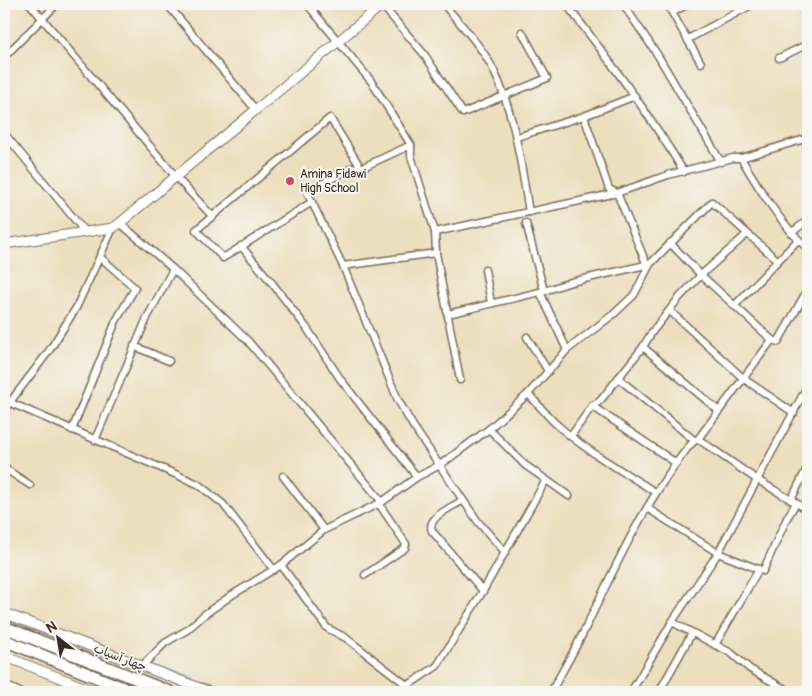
<svg xmlns="http://www.w3.org/2000/svg" width="812" height="696" font-family="Pangolin,'Playpen Sans Arabic',sans-serif">
  <style>
    .lines { fill: none; stroke-linecap: round; stroke-linejoin: round }
    .canal { stroke: #6aabde; stroke-width: 6 }
    .street-casing { stroke: #796956; stroke-width: 9 }
    .secondary-casing { stroke: #796956; stroke-width: 11 }
    .highway-casing { stroke: #796956; stroke-width: 14 }
    .street { stroke: #fff; stroke-width: 6 }
    .secondary { stroke: #fff; stroke-width: 9 }
    .highway { stroke: #fff; stroke-width: 11 }
    .poi-dot { fill: #d1495b; stroke: #f6f6f2; stroke-width: 2 }
    .labels { text-anchor: middle; dominant-baseline: central; stroke-width: 4; stroke-linejoin: round; paint-order: stroke }
    .poi-label { font-size: 12px; fill: #3b2a1e; stroke: #f6f6f2; text-anchor: start }
    .street-label { font-size: 12px; fill: #3b2a1e; stroke: #f6f6f2 }
  </style>
  <rect width="100%" height="100%" fill="#f6f6f2"/>
  <filter id="ink" filterUnits="userSpaceOnUse"><feTurbulence type="fractalNoise" baseFrequency=".02" numOctaves="2"/><feDisplacementMap in="SourceGraphic" scale="10" xChannelSelector="R" yChannelSelector="G"/><feConvolveMatrix kernelMatrix="1 2 1 2 8 2 1 2 1" color-interpolation-filters="sRGB"/></filter>
  <filter id="wash" filterUnits="userSpaceOnUse"><feTurbulence type="fractalNoise" baseFrequency=".0096" numOctaves="4" result="noise"/><feDisplacementMap in="SourceGraphic" scale="20" xChannelSelector="R" yChannelSelector="G"/><feGaussianBlur stdDeviation="1.12" result="paint"/><feColorMatrix in="noise" values="0 0 0 0 0 0 0 0 0 0 0 0 0 0 0 0 0 1.4 0 .05"/><feComposite in="paint" operator="in"/></filter>
  <g filter="url(#wash)">
    <rect width="100%" height="100%" fill="#ecdfbd"/>
    <g class="lines">
      <g class="canal">
        <path d="M147 664 192 680"/>
        <path d="M206 686 222 692"/>
      </g>
    </g>
  </g>
  <g filter="url(#ink)">
    <g class="lines">
      <defs>
        <g id="street">
          <path d="M30 4 176 177 213 217"/>
          <path d="M167 4 256 110"/>
          <path d="M307 4 371 81 411 145V156L435 232 436 253 460 380"/>
          <path d="M381 4 424 54 463 113 547 78 522 32"/>
          <path d="M443 4C460 23 483 48 494 71 515 115 521 164 529 212"/>
          <path d="M566 4C608 58 649 113 684 172"/>
          <path d="M623 4 657 54 721 162"/>
          <path d="M667 4 701 63"/>
          <path d="M673 12 688 4"/>
          <path d="M688 39 753 4"/>
          <path d="M4 57 57 4"/>
          <path d="M779 58 808 44"/>
          <path d="M584 116 609 189 617 193 646 263"/>
          <path d="M4 133 85 232"/>
          <path d="M517 137 584 116 635 96"/>
          <path d="M411 145 361 168H351L307 192 343 266 398 400 413 426 463 500 479 523 505 552"/>
          <path d="M741 158C760 190 780 223 808 249"/>
          <path d="M312 202 223 258 196 230 330 118 361 168"/>
          <path d="M120 223 173 269 248 341 382 502"/>
          <path d="M526 223 544 291"/>
          <path d="M435 232 617 193 668 175 733 158H741L808 138"/>
          <path d="M791 233 808 220"/>
          <path d="M670 243 701 275 772 340 778 342 808 289"/>
          <path d="M241 246 272 283 306 327 341 380 417 477"/>
          <path d="M343 266 436 253"/>
          <path d="M485 270 491 303"/>
          <path d="M540 292 567 350"/>
          <path d="M734 306 798 240"/>
          <path d="M670 311 744 379 794 413"/>
          <path d="M448 314 544 291 571 282 650 264"/>
          <path d="M527 337 548 371"/>
          <path d="M134 346 169 361"/>
          <path d="M643 347 719 411"/>
          <path d="M618 378 694 440"/>
          <path d="M528 394C537 403 545 413 554 422 584 450 621 470 655 492"/>
          <path d="M4 400 198 484 223 504 274 570"/>
          <path d="M592 406 676 463"/>
          <path d="M4 410 49 351 76 308 113 228"/>
          <path d="M489 429 525 465 569 496"/>
          <path d="M72 430 116 321 135 288 100 257"/>
          <path d="M571 436 592 406 600 401 643 347 652 332 679 298 701 275 747 234"/>
          <path d="M698 439 756 479 808 510"/>
          <path d="M95 440 147 318 173 269"/>
          <path d="M4 468 30 485"/>
          <path d="M283 476 324 530"/>
          <path d="M463 500C453 507 426 517 432 531L483 591"/>
          <path d="M791 500 808 466"/>
          <path d="M647 508 718 553 763 571 787 518 796 503"/>
          <path d="M281 565 327 628 346 638 408 686"/>
          <path d="M365 575 405 548 406 544 379 504"/>
          <path d="M672 622 731 653 750 669 790 692"/>
          <path d="M715 645 759 569"/>
          <path d="M142 666 165 643 187 630 205 614 232 595 281 565 324 530 382 502 417 477 440 465 489 429 528 394 567 350 615 313 634 295 650 264 712 202 777 260"/>
          <path d="M4 685 20 692"/>
          <path d="M398 692 437 666 483 591 546 480"/>
          <path d="M551 692C563 670 576 648 587 625 615 567 641 510 680 458 685 452 690 442 698 439L772 340"/>
          <path d="M631 692 672 622 718 553 808 385"/>
          <path d="M659 692 692 633"/>
        </g>
        <g id="secondary">
          <path d="M4 244 113 228 120 223 383 4"/>
          <path d="M4 613 210 692"/>
          <path d="M4 656 96 692"/>
        </g>
        <g id="highway">
          <path d="M4 627 170 692"/>
          <path d="M4 640 133 692"/>
        </g>
      </defs>
      <use href="#street" class="street-casing"/>
      <use href="#secondary" class="secondary-casing"/>
      <use href="#highway" class="highway-casing"/>
      <use href="#street" class="street"/>
      <use href="#secondary" class="secondary"/>
      <use href="#highway" class="highway"/>
    </g>
  </g>
  <circle class="poi-dot" cx="290" cy="181" r="5"/>
  <g class="labels">
    <g class="poi-label">
      <text x="300" y="174">Amina Fidawi<tspan x="300" dy="14">High School</tspan></text>
    </g>
    <g class="street-label">
      <text transform="translate(120 658) rotate(21)">چهار آسیاب</text>
    </g>
  </g>
  <rect width="812" height="696" fill="none" stroke="#f6f6f2" stroke-width="20"/>
  <g transform="translate(58 638) rotate(329)" stroke="#f6f6f2" stroke-width="4" paint-order="stroke">
  <path d="M0-4L9 19L0 12L-9 19Z" fill="#3b2a1e"/>
  <text y="-8" font-size="14" font-weight="bold" text-anchor="middle" fill="#3b2a1e">N</text>
  </g>
</svg>
